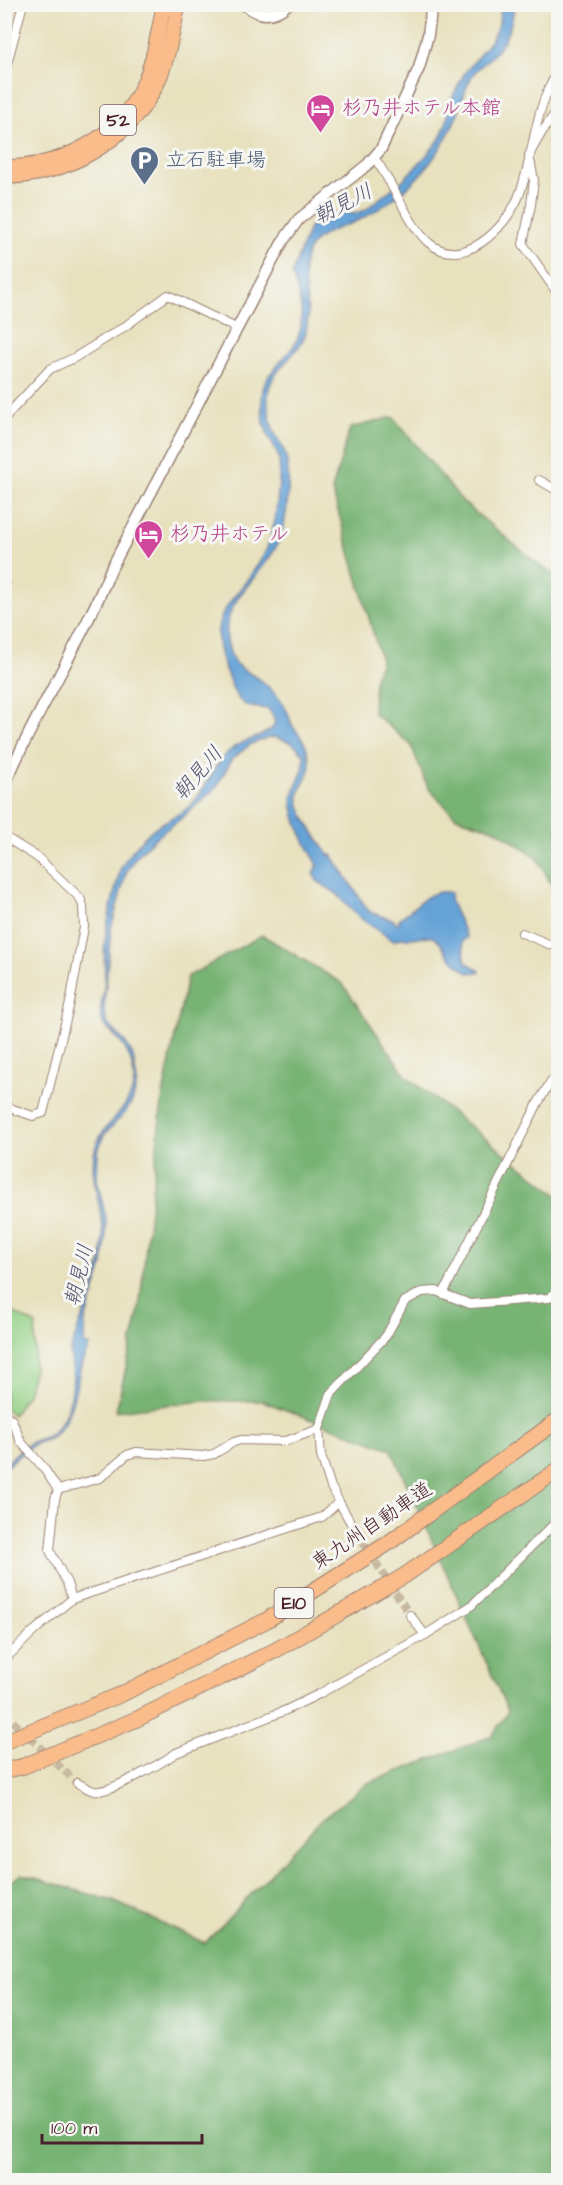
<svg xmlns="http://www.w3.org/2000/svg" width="563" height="2185" font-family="'Architects Daughter','Klee One',sans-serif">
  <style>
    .green { fill: #94d186; stroke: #6f7858; stroke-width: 1.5 }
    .forest { fill: #77b373; stroke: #60694f; stroke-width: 1.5 }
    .water { fill: #65a3d7; stroke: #586181; stroke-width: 1.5 }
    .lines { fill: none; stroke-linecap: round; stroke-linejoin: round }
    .minor-tunnel { stroke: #c8baa1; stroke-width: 8; stroke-dasharray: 8 4; stroke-linecap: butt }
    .minor-casing { stroke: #998074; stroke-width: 10 }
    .tertiary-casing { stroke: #998074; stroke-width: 13 }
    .primary-casing { stroke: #998074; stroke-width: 16 }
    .motorway-casing { stroke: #998074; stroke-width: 17 }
    .minor { stroke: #fff; stroke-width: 8 }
    .tertiary { stroke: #fff; stroke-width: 10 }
    .primary { stroke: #f9bc8a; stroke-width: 14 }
    .motorway { stroke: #f9bc8a; stroke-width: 15 }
    .labels { text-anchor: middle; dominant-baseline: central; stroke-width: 6; stroke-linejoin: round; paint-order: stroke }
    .shield { fill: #f6f6f2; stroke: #7e6067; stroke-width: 1.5 }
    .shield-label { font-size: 18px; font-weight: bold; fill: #4a1f2b }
    .hotel-label { font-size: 20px; fill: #b23c85; stroke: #f6f6f2; text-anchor: start }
    .service-label { font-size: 20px; fill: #4e5e75; stroke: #f6f6f2; text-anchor: start }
    .street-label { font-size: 20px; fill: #4a1f2b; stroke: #f6f6f2 }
    .water-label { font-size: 21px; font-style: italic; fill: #555470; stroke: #f6f6f2 }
  </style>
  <rect width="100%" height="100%" fill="#f6f6f2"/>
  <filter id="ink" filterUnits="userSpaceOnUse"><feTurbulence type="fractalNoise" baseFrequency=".0167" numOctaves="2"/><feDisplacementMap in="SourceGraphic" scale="12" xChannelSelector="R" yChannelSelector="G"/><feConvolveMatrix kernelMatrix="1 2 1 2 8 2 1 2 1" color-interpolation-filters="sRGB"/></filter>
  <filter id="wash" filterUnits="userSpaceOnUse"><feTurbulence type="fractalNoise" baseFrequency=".008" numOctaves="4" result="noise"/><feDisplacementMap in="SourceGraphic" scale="24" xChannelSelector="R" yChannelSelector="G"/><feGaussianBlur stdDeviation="1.35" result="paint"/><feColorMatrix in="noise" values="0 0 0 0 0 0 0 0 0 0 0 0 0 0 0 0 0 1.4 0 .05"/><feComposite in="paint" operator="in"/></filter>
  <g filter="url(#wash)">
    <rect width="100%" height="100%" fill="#e8e1be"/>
    <path class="green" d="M5 1309H7L36 1325 34 1369 27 1394 13 1415 5 1408Z"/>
    <g class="forest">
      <path d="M393 417 464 503 543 568 558 577V897L536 856 496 830 456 817 428 788 411 745 373 713 374 681 381 660 332 490 350 428Z"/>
      <path d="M262 935 342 983 406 1076 558 1195V2180H5V1885L22 1874 113 1901 205 1943 322 1819 368 1783 492 1736 508 1711 391 1449 262 1401H203L116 1411 139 1310 162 1100 187 977Z"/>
    </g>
    <path class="water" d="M501 5H514C513 25 506 42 491 57 484 63 477 68 472 76 464 90 462 104 456 118 443 149 422 177 396 197 385 205 373 213 361 219 343 228 318 231 308 251 297 274 313 304 306 332 299 357 268 370 268 397 268 407 270 419 273 429 276 437 282 445 285 453 291 474 288 505 284 526 272 580 204 600 234 662 242 671 255 675 264 683 273 691 282 701 287 711 290 716 290 724 294 728 301 736 307 745 309 756 313 774 302 781 299 795 296 810 321 844 330 856L332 855 367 909 372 913 394 920 395 923 400 922 399 919C415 909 430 886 451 893L450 900 467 938 462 941 466 962 480 971V972L468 973C462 968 456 963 450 957 436 939 439 933 412 938 405 939 401 936 394 941L360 918 336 893 317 881 313 873 318 865C309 850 288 812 293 795 297 778 305 776 304 754L292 743 275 737 268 738 251 744 232 759 216 788 183 817 153 840 136 857 126 873 111 929 104 1008 107 1023 126 1043 133 1056 137 1082 133 1100 125 1113 104 1135 98 1151 97 1180 106 1218V1240L103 1265 85 1321 84 1344 89 1345C87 1353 83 1358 81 1366 76 1386 71 1426 50 1438 45 1441 38 1442 33 1445 22 1452 13 1460 5 1469V1465C13 1456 23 1446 34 1441 40 1438 47 1438 52 1433 73 1413 76 1380 70 1353 80 1316 102 1279 103 1240 105 1209 88 1181 95 1150 101 1122 132 1111 134 1081 134 1064 127 1048 115 1036 111 1031 105 1028 103 1023 98 1011 103 998 104 987 106 972 103 956 105 941 107 917 115 893 120 870 126 856 146 833 159 825 170 818 182 814 191 805 208 786 214 760 236 746 245 740 268 735 273 727 277 722 272 714 269 710 261 706 252 710 244 704 235 698 232 686 228 677 200 611 235 606 263 556 272 540 275 522 277 504 278 489 281 473 279 459 277 451 273 445 269 438 263 424 260 404 263 389 264 380 271 373 277 366 282 359 289 353 294 345 308 323 300 297 292 275L293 270 310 226 341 211 353 214 365 210 403 180 426 156 439 140 446 124 452 98 464 74 492 39 499 23Z"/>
  </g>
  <g filter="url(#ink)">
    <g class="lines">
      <g class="minor-tunnel">
        <path d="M356 1532 410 1615"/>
        <path d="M4 1713 77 1783"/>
      </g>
      <defs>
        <g id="minor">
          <path d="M4 75 23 4"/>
          <path d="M558 109 542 132 529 155 534 180 531 205 523 244 558 294"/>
          <path d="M375 159C392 181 409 226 429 243 464 271 505 228 518 198 535 157 532 111 558 72"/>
          <path d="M4 421 10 412 50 369 74 358 124 327 168 295 236 328"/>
          <path d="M539 480 558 491"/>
          <path d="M4 586 6 584"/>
          <path d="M4 839H8L37 857 80 898 83 906 84 927 70 1003 43 1113 33 1116 4 1106"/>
          <path d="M522 933 551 945 558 944"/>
          <path d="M443 1294 538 1103 551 1081 558 1077"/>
          <path d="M4 1413 12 1420 21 1442 43 1467 58 1490 55 1499 50 1551 67 1583 72 1599"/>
          <path d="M58 1490 100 1478 127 1455 136 1452 203 1456 214 1454 234 1442 241 1440 286 1441 319 1429"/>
          <path d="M339 1502 356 1532"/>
          <path d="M425 1635 471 1606 558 1520"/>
          <path d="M4 1660 34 1631 72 1599 322 1517 339 1502 331 1487 321 1456 319 1429 331 1394 386 1336 405 1301 422 1292 436 1291 470 1304 549 1298 558 1291"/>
          <path d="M77 1783C82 1785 89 1790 94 1791 109 1794 163 1762 176 1753L284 1711 319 1694 425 1635 410 1615"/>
        </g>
        <g id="tertiary">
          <path d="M243 4C258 16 273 18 288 4"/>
          <path d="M4 787C35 712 81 644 111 569L283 241 299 219 367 165 381 149 419 68 428 35 432 4"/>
        </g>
        <g id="primary">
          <path d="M4 167C59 168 117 138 141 89 154 63 158 32 164 4"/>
          <path d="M4 177C65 176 126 143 155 88 168 62 172 32 179 4"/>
        </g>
        <g id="motorway">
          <path d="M4 1742 122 1694 267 1620 387 1544 558 1420"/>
          <path d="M4 1771 24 1766 137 1719 276 1650 404 1576 558 1470"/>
        </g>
      </defs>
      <use href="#minor" class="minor-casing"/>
      <use href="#tertiary" class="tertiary-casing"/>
      <use href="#primary" class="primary-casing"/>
      <use href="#motorway" class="motorway-casing"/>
      <use href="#minor" class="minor"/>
      <use href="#tertiary" class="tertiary"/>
      <use href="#primary" class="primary"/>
      <use href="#motorway" class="motorway"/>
    </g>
  </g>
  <defs>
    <symbol id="hotel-pin" viewBox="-11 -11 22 30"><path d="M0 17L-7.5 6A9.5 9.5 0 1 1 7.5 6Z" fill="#d1479c" stroke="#f6f6f2"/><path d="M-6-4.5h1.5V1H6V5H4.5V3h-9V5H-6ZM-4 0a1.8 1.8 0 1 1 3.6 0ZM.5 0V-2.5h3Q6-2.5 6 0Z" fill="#fff"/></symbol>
    <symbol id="parking-pin" viewBox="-11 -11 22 30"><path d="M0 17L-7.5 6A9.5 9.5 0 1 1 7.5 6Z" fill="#5c6f8a" stroke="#f6f6f2"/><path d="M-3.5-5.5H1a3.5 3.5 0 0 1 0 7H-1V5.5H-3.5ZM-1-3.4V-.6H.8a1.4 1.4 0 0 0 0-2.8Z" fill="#fff"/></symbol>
  </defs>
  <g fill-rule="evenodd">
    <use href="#hotel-pin" x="304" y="92" width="33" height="45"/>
    <use href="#parking-pin" x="128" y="144" width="33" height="45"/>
    <use href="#hotel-pin" x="132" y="518" width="33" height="45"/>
  </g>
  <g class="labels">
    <g class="shield">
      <rect x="100" y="105" width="36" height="30" rx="4.5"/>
      <rect x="274.5" y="1588" width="39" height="30" rx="4.5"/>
    </g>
    <g class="shield-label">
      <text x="118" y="120">52</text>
      <text x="294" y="1603">E10</text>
    </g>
    <g class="hotel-label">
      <text x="342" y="108">杉乃井ホテル本館</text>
      <text x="170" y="534">杉乃井ホテル</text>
    </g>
    <g class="service-label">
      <text x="166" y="160">立石駐車場</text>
    </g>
    <g class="street-label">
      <text transform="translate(372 1526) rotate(-34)">東九州自動車道</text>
    </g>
    <g class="water-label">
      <text transform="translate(343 204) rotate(-27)">朝見川</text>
      <text transform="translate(198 773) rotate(-49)">朝見川</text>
      <text transform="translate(79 1275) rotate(-76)">朝見川</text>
    </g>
  </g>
  <rect width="563" height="2185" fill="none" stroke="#f6f6f2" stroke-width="24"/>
  <path d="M42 2134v9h160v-9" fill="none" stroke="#4a1f2b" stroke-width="3"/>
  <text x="51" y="2134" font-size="18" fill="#4a1f2b" stroke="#f6f6f2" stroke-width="4.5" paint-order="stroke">100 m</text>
</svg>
